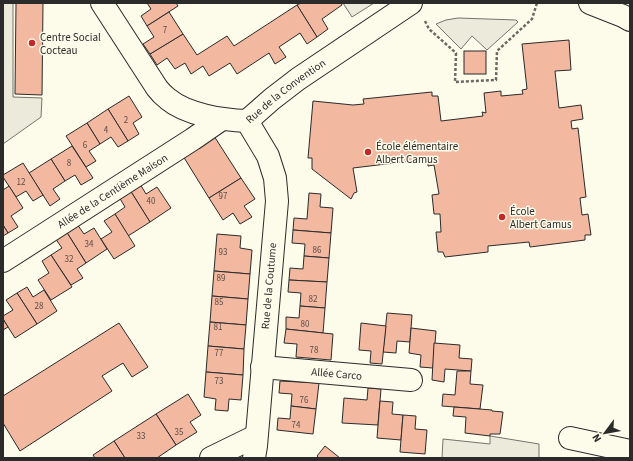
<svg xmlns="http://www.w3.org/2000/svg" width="633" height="461" font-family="'Source Sans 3',sans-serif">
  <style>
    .green { fill: #ecebdb; stroke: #74746e }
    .building { fill: #f2b8a0; stroke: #2b2b2b }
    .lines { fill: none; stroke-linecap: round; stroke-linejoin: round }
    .minor-casing { stroke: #2b2b2b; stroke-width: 24 }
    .path { stroke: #6a6964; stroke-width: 2.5; stroke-dasharray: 3 2; stroke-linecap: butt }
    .minor { stroke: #fdfbea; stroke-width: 22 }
    .poi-dot { fill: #c62828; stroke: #fdfbea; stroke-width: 1.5 }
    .labels { text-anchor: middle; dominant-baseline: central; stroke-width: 3; stroke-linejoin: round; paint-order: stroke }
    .number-label { font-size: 9px; fill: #5d4e48 }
    .poi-label { font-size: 11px; fill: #2b2b2b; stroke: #fdfbea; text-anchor: start }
    .street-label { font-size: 11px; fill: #2b2b2b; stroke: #fdfbea }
  </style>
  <rect width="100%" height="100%" fill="#fdfbea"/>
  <g class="green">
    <path d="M3 3H13V97L42 98 41 117 3 144Z"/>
    <path d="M343 3H374L352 17Z"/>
    <path d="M458 18 516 20 518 22 487 50 472 36 461 49 436 24 446 20Z"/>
    <path d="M490 436 539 444V458H442L443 439 490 444Z"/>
  </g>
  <g class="building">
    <path d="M16 3H43L42 95 15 94Z"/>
    <path d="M147 3H176L178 6 147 26 141 16 151 9Z"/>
    <path d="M301 3H341L342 5 322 19 328 29 317 37 297 5Z"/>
    <path d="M297 5 317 37 307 44 300 33 279 47 286 57 275 64 269 53 237 74 230 63 209 76 203 66 191 74 185 63 175 69 167 58 157 65 150 54 183 34 197 55 227 36 234 46Z"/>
    <path d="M169 12 183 34 150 54 143 44 154 37 147 26Z"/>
    <path d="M569 40 571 70 555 71 559 108 581 105 583 119 571 121 572 129 578 128 586 197 580 198 582 215 588 214 591 235H585V240L530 247 529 242 488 246V252L445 257 443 252H438L436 232H441L440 214H434L432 195 439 194 434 165 428 166V159L353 168 357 192 354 193 351 199 312 169V158H308L313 101 353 105 364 104 363 99 432 92V96H438L441 121 483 116 482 112 486 113 484 93 501 91V96L523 94 522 90 527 89 522 44Z"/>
    <rect x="464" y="51" width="22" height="23"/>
    <path d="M129 96 142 117 133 123 139 134 128 141 108 109Z"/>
    <path d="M108 109 128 141 118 147 111 137 100 144 87 123Z"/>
    <path d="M87 123 100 144 89 151 96 161 86 167 66 136Z"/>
    <path d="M214 136 241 178 209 198 183 156Z"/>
    <path d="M72 146 93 178 81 185 75 175 65 181 51 159Z"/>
    <path d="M51 159 65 181 53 189 60 199 50 206 29 173Z"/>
    <path d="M23 163 43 195 33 201 26 191 16 197 3 177V175Z"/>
    <path d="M241 178 255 199 244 206 252 217 240 224 233 213 223 220 209 198Z"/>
    <path d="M140 184 146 194 157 187 171 208 150 222 130 190Z"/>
    <path d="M9 186 23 208 11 216 18 227 8 233 3 225V190Z"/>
    <path d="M130 190 150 222 128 236 115 214 125 207 119 197Z"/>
    <path d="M309 193 321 194 320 207 333 208 331 233 293 230 294 218 307 219Z"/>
    <path d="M115 214 135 246 114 259 101 239 112 232 104 221Z"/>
    <path d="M77 224 84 234 94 228 107 249 86 263 66 231Z"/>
    <path d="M3 225 8 233 3 236Z"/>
    <path d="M293 230 331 233 329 258 304 256 305 244 292 243Z"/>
    <path d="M66 231 86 263 77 269 83 278 71 285 51 255 62 248 55 238Z"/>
    <path d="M217 234 241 236 240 248 252 250 250 274 214 271Z"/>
    <path d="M51 255 72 287 51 300 38 280 49 273 42 261Z"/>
    <path d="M304 256 329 258 327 282 289 280 290 268 303 269Z"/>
    <path d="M214 271 250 274 248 299 212 296Z"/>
    <path d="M289 280 327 282 325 308 300 306 301 293 288 292Z"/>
    <path d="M27 287 33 297 44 290 57 311 37 324 17 293Z"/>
    <path d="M17 293 37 324 15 338 3 319V316L13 310 6 300Z"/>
    <path d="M212 296 248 299 246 325 210 322Z"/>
    <path d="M300 306 325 308 323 333 286 329V317L299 318Z"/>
    <path d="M387 313 412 315 410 342 397 341 396 353 383 352Z"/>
    <path d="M3 319 8 327 3 330Z"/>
    <path d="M210 322 246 325 244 349 208 346Z"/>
    <path d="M119 323 148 367 132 377 123 363 102 376 112 391 20 451 3 423V396Z"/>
    <path d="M361 323 386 326 382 364 370 363 371 351 359 350Z"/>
    <path d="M411 328 436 331 433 368 420 367 421 355 409 353Z"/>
    <path d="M286 329 333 334 331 360 296 357 297 344 284 343Z"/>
    <path d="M434 343 460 345 459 358 472 359 471 371 445 369 444 382 432 380Z"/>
    <path d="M208 346 244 349 243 375 206 372Z"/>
    <path d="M457 371H471L470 384 483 385 480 409 442 406 443 394 455 395Z"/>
    <path d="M206 372 243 375 241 400 229 399 228 411 215 410 216 399 204 397Z"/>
    <path d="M280 381 319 383 316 409 291 406 292 394 279 393Z"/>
    <path d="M368 388 381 389 378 425 342 423 344 398 367 400Z"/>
    <path d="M188 394 201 415 190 422 197 432 176 445 156 414Z"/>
    <path d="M380 401 393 402 392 414 403 415 401 440 377 438Z"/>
    <path d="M291 406 316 409 313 434 277 430 278 418 290 419Z"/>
    <path d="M454 407 492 410V411L503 412 500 434H490V436L465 433 466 417 453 416Z"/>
    <path d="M156 414 176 445 157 458H125L114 441Z"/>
    <path d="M403 415 416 416 415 429 427 430 425 454 400 452Z"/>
    <path d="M114 441 125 458H95L93 455Z"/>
    <path d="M325 446 340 458H319L317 456Z"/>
  </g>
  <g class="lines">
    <defs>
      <g id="minor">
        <path id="s1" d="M102 3 157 88C160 92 164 96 168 99 187 115 223 120 247 121L272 99 298 79 411 3"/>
        <path d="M590 3 623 16 630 20"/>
        <path d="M247 121 268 156 275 178 277 201 256 446 254 458"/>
        <path id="s2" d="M3 261 193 139 222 119"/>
        <path id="s3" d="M262 367 411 380"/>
        <path d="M570 438 630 451"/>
        <path d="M211 458 256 436"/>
      </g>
    </defs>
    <use href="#minor" class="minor-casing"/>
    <path class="path" d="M425 21 429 29 456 53 455 82 496 80 497 51 532 19 537 3"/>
    <use href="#minor" class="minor"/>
  </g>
  <g class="poi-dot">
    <circle cx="32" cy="43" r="4"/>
    <circle cx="368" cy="152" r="4"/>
    <circle cx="502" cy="217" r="4"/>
  </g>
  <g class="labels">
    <g class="number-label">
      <text x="165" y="30">7</text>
      <text x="126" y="120">2</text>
      <text x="106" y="130">4</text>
      <text x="85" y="145">6</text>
      <text x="69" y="163">8</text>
      <text x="21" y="182">12</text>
      <text x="223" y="196">97</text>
      <text x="151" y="201">40</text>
      <text x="89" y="244">34</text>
      <text x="317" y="250">86</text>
      <text x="223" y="252">93</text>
      <text x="69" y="259">32</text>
      <text x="221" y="278">89</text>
      <text x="313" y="299">82</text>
      <text x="219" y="302">85</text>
      <text x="39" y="306">28</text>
      <text x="305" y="324">80</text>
      <text x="218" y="327">81</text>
      <text x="314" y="350">78</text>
      <text x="219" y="353">77</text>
      <text x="219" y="381">73</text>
      <text x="304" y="400">76</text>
      <text x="296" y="425">74</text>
      <text x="179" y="432">35</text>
      <text x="141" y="436">33</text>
    </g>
    <g class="poi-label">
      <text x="40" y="37">Centre Social<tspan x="40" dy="13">Cocteau</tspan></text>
      <text x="376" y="146">École élémentaire<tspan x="376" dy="13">Albert Camus</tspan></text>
      <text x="510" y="211">École<tspan x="510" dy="13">Albert Camus</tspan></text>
    </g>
    <g class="street-label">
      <text stroke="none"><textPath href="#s1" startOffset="249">Rue de la Convention</textPath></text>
      <text stroke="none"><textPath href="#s2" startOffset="130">Allée de la Centième Maison</textPath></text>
      <text transform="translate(269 286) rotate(-85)">Rue de la Coutume</text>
      <text stroke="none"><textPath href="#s3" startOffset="75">Allée Carco</textPath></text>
    </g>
  </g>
  <rect width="633" height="461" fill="none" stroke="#2b2b2b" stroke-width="8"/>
  <g transform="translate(605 433) rotate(238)" stroke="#fdfbea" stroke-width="3" paint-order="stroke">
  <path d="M0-3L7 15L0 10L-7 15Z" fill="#2b2b2b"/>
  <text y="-6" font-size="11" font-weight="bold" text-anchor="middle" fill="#2b2b2b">N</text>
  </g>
</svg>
